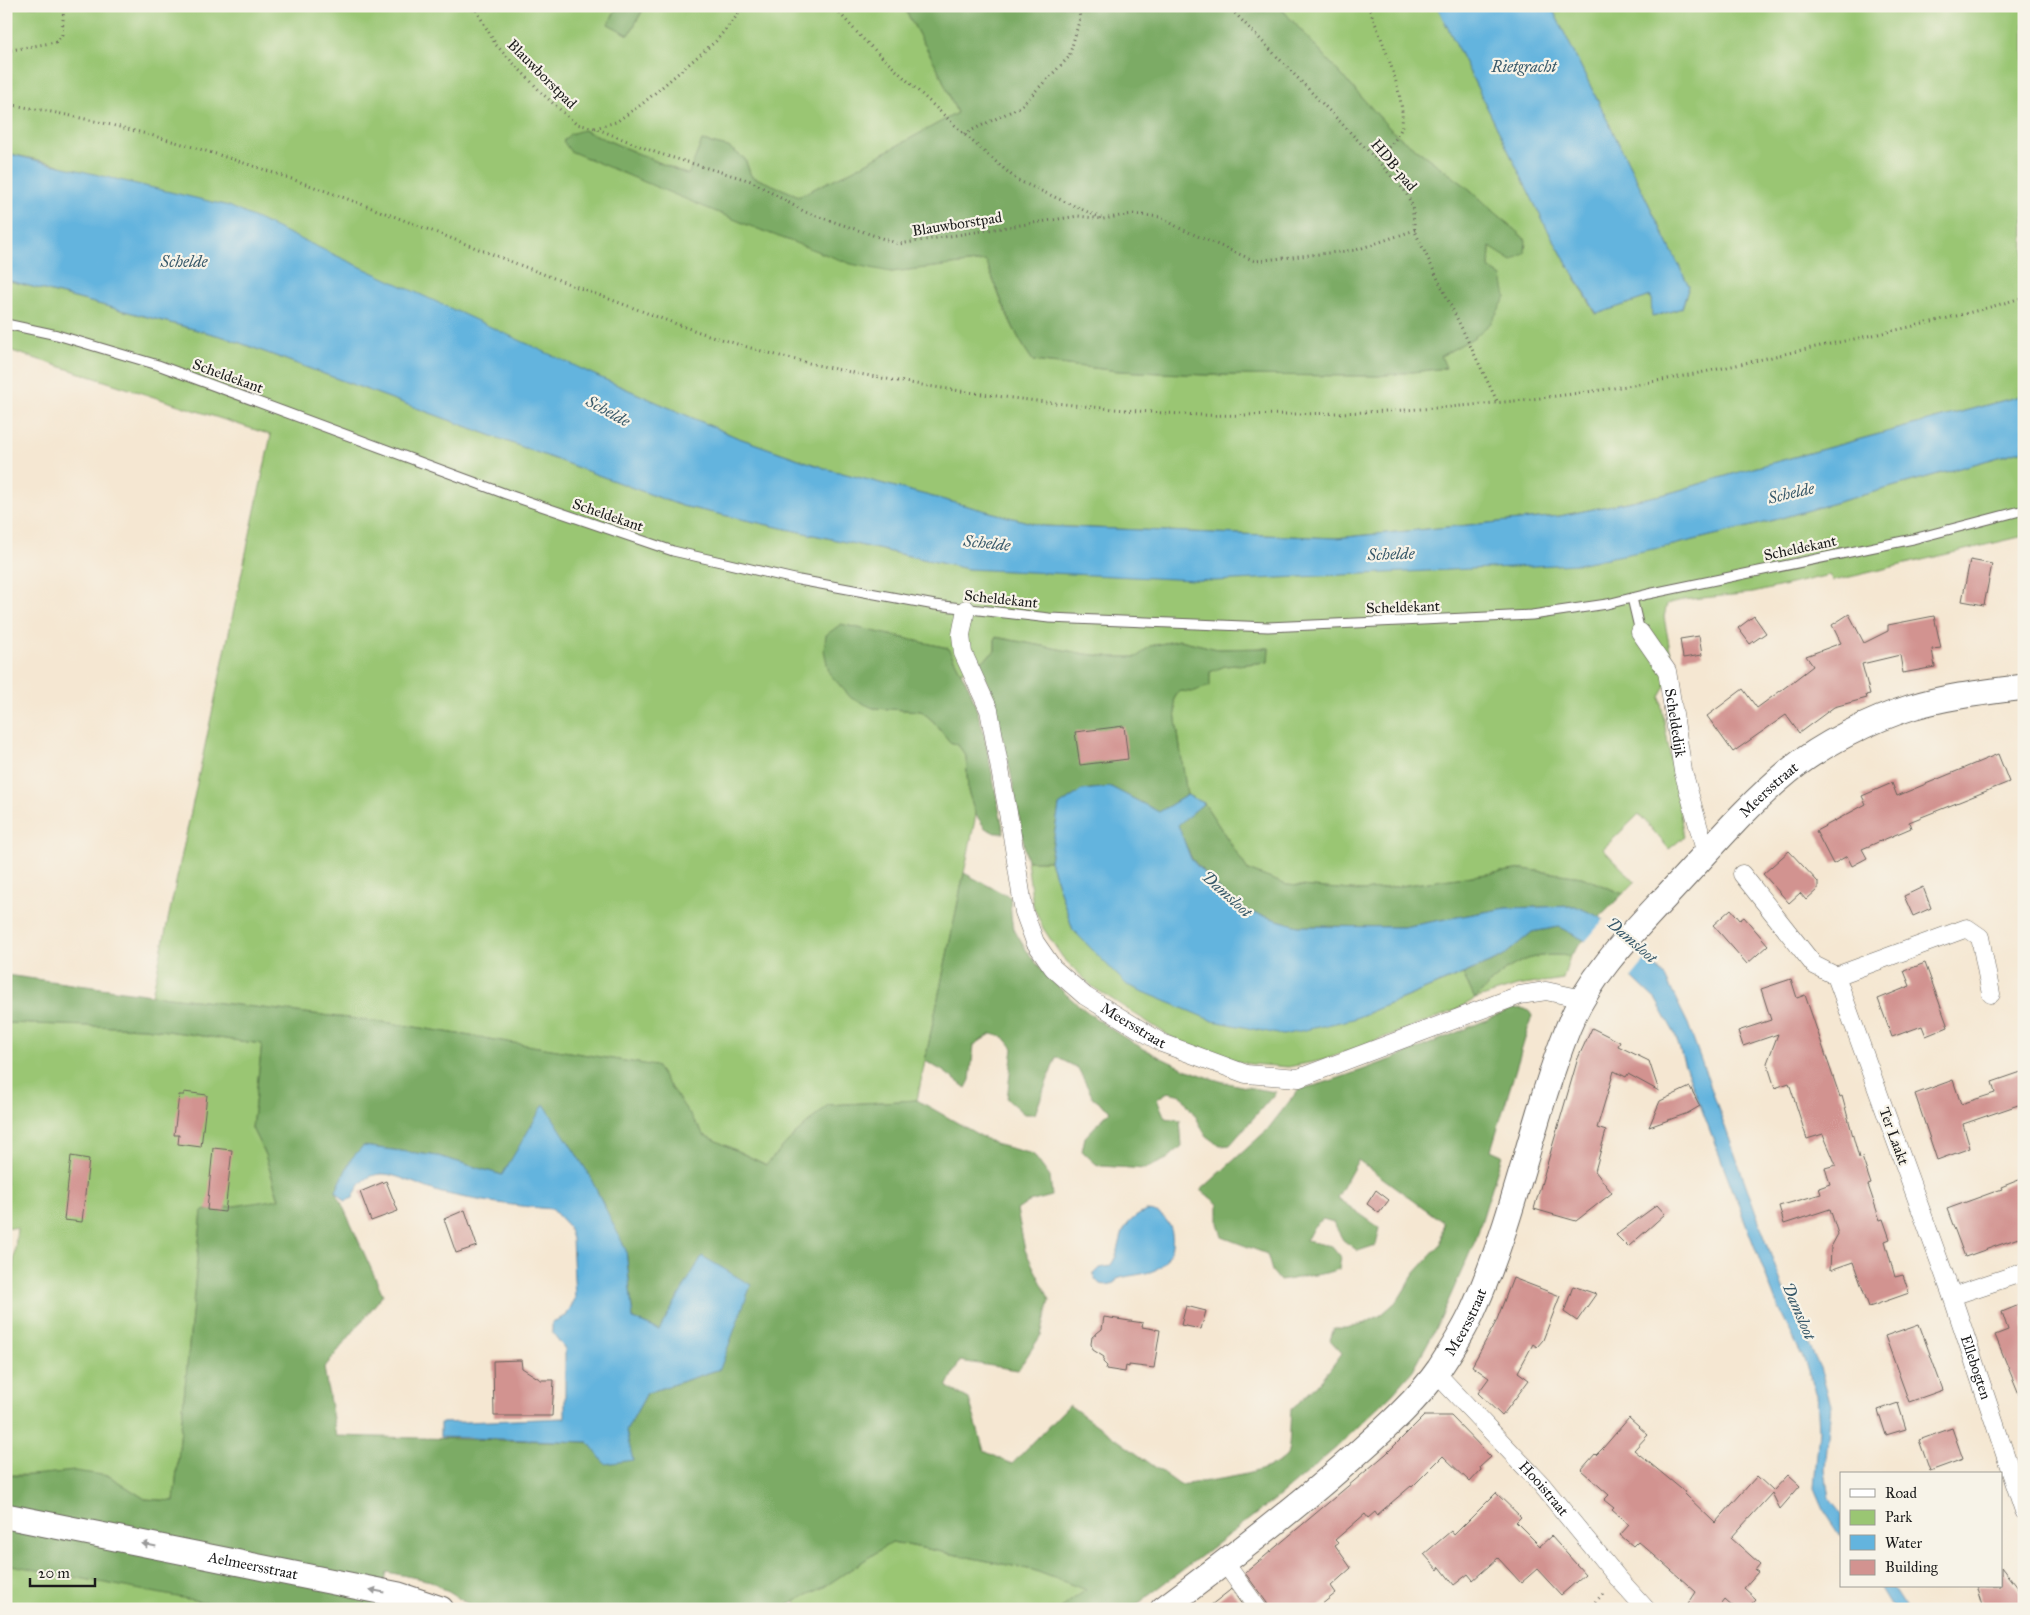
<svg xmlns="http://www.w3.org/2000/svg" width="2030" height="1615" font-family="'IM FELL Great Primer',serif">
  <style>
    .green { fill: #9ac673; stroke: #5b7148 }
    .forest { fill: #7bab65; stroke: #4c6440; fill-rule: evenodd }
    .water { fill: #63b4de; stroke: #40687d }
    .pier { fill: #f5e7d2 }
    .building { fill: #d29390 }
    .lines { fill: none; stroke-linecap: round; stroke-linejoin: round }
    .lane-casing { stroke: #68635c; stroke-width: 11 }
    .street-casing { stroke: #68635c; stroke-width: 19 }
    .secondary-casing { stroke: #68635c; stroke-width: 27 }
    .path { stroke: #68635c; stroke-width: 3; stroke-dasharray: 1 4; stroke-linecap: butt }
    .lane { stroke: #fff; stroke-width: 9 }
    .street { stroke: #fff; stroke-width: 18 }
    .secondary { stroke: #fff; stroke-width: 25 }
    .oneway { fill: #999 }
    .labels { text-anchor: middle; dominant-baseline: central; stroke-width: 4.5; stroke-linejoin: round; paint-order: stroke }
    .street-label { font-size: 15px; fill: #1c1c1c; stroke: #f7f3e8 }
    .water-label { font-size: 16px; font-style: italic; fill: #38596a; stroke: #f7f3e8 }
  </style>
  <rect width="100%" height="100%" fill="#f7f3e8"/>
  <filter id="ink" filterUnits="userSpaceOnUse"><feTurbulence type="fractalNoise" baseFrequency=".02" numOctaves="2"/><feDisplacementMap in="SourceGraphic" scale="10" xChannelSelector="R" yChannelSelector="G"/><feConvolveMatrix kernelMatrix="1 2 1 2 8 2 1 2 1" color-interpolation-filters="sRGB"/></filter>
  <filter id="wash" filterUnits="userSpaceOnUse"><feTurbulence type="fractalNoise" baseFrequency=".0096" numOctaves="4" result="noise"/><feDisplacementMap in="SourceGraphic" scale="20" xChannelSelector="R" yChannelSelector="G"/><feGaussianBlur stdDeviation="1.12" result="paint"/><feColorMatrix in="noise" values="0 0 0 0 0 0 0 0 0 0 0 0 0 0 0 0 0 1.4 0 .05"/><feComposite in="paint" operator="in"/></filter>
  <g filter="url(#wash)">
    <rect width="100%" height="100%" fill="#f5e7d2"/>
    <g class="green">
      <path d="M6 6H618L608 24 629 35 645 6H903L938 69 957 113 849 172 799 196 751 176 745 159 728 147 702 141 689 175 583 130 891 272 986 261C999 296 1011 330 1033 361L1119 371 1205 375 1378 376 1446 368 1441 356 1473 338 1502 277 1489 268 1490 247 1526 240 1467 187 1393 132 1279 6H1437L1546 227 1596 314 1651 296 1653 317 1682 308 1689 286 1551 6H2024V395L1746 470 1670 493 1560 516 1336 538 1043 526 827 469 736 437 599 377 53 163 6 153Z"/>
      <path d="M6 280 224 337 682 506 968 569 1669 546 1756 525 2024 450V536L1833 581 1829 575 1753 593 1682 600 1667 604 1664 617 1674 672 1660 697 1684 837 1669 849 1639 814 1603 849 1635 882 1623 894 1582 877 1523 869 1364 891 1286 885 1248 870 1204 803 1187 795 1176 720 1174 699 1179 691 1192 692 1209 686 1210 672 1225 666 1268 662 1269 648 1217 649 1180 640 1150 646 1137 657H1115L1085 654 995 637V651L980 663 961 672 948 648 840 624 873 708 921 711 933 721 950 742 958 745 966 756 968 791 976 815 917 1100 828 1105 788 1141 767 1165 704 1135 655 1066 390 1023 152 995 271 435 6 349Z"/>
      <path d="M1027 861H1050L1073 930 1353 1019 1463 974 1475 999C1505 967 1524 951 1570 956L1563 979 1517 986 1475 999 1454 1011 1324 1060 1288 1067 1250 1064 1221 1058 1174 1039 1093 987 1063 958 1043 928 1033 905Z"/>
      <path d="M6 1023 145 1028 262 1044 252 1128 265 1155 279 1200 202 1211 174 1501 145 1499 109 1476 6 1475V1315H9L17 1228 6 1227Z"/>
      <path d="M892 1542 1033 1570 1087 1590 1059 1609H798L795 1601 824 1587Z"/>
      <path d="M6 1560 248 1609H6Z"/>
    </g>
    <g class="forest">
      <path d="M618 6H645L629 35 608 24Z"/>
      <path d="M903 6H1279L1393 132 1467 187 1526 240 1525 253 1512 261 1490 247 1489 268 1502 277 1506 297 1491 323 1473 338 1441 356 1446 368 1378 376 1205 375 1119 371 1033 361C1011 330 1000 296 986 261L891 272 851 264 750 226 570 151 563 141 570 134 583 130 688 175 702 141 728 147 745 159 751 176 799 196 849 172 957 113 938 69Z"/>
      <path d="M841 624 948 648 970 689 983 729 1004 833H995L985 828 976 815 968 791 966 756 958 745 950 742 933 721 921 711 873 708 851 698 829 673 824 650 826 635Z"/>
      <path d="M995 637 1085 654 1115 657H1137L1150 646 1180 640 1217 649 1269 648 1268 662 1225 666 1210 672V686L1192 692 1179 691 1174 699 1176 720 1187 795 1159 812 1111 787 1082 790 1059 806 1050 861H1027C1015 794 1004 727 980 663L995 651Z"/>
      <path d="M1204 803 1248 870 1287 885 1364 891 1523 869 1582 877 1623 894 1600 917 1575 906 1506 908 1403 927 1298 926 1236 908 1192 859 1177 825Z"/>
      <path d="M964 873 1010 897C1011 907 1010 922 1015 931 1050 999 1147 1060 1220 1081 1238 1086 1257 1089 1276 1092L1230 1145 1220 1146 1206 1136 1196 1117 1181 1095 1168 1092 1157 1099 1165 1118 1180 1120 1182 1146 1167 1159 1145 1169 1101 1166 1096 1164 1082 1151 1085 1137 1110 1111 1093 1098 1078 1068 1056 1057 1035 1114H1024L1007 1099 1013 1048 1004 1037 991 1034 974 1045 970 1080 966 1088 943 1071 925 1061Z"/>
      <path d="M1559 927 1584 940 1570 956C1524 951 1504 968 1475 999L1463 974 1501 958 1532 932Z"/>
      <path d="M6 975 152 995 390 1023 656 1066 704 1135 766 1165 788 1141 828 1105 917 1100 995 1144 1033 1154 1050 1177 1052 1196 1029 1202 1017 1210 1025 1250 1050 1300 1041 1335 1018 1370 960 1361 947 1387 969 1399 984 1451 1012 1464 1069 1405 1180 1485C1204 1481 1272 1475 1287 1455 1290 1450 1290 1418 1291 1409 1311 1393 1327 1374 1342 1353L1330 1340 1334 1328H1346L1365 1323 1381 1315 1398 1300 1414 1274 1441 1244 1443 1222 1358 1160 1337 1198 1380 1228 1376 1245 1358 1251 1343 1240 1333 1222 1323 1219 1314 1226 1306 1241 1332 1246 1341 1257 1339 1269 1326 1273 1280 1281 1272 1271 1267 1254 1222 1237 1218 1223V1204L1201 1190 1267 1130 1299 1089C1321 1085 1341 1077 1362 1070 1413 1052 1462 1030 1512 1009 1521 1008 1528 1007 1532 1016L1491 1150 1502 1155 1476 1239 1438 1324 1413 1370 1392 1394 1337 1447 1277 1498 1131 1609H1059L1086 1590 1033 1570 892 1542 824 1587 779 1609H476L431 1581 387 1572 380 1601 402 1609H240L6 1564V1475L21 1476 75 1471 109 1476 145 1499 174 1501 202 1211 279 1199 265 1155 252 1128 262 1044 145 1028 6 1023ZM363 1146 438 1156 502 1175 626 1250 633 1319 659 1330 720 1369 647 1393 626 1431 588 1442 336 1436 324 1368 383 1295 336 1191 352 1159Z"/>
    </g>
    <g class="water">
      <path d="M1437 6H1551L1689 286 1682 308 1652 317 1651 296 1597 314 1546 227Z"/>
      <path d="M6 153 229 206 599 377 736 437 827 469 1043 526 1336 538 1560 516 1670 493 1746 470 2024 395V450L1756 525 1669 546 1577 564 1214 581 968 569 682 506 224 337 6 280Z"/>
      <path d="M1111 787 1159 812 1187 795 1204 803 1178 825 1191 859 1236 908 1298 926 1403 927 1506 908 1575 906 1600 917 1649 959 1665 977 1688 1024 1787 1299 1820 1368 1831 1405 1825 1470 1829 1498 1841 1514V1536L1823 1509 1814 1488 1819 1430 1817 1395 1804 1360 1775 1300 1684 1063 1675 1034 1656 1000 1634 979 1584 940 1559 927 1532 932 1501 958 1353 1019 1283 1035 1213 1021 1127 985 1073 930 1050 861 1059 806 1082 790Z"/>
      <path d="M544 1104 587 1171 626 1250 633 1319 659 1330 702 1256 751 1285 720 1369 647 1393 626 1431 633 1460 605 1464 588 1442 440 1437V1423L565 1418V1349L552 1332V1322L566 1316 575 1299 572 1239 568 1226 552 1209C515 1206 478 1201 442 1193 427 1189 396 1174 384 1174 367 1174 359 1183 353 1198L345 1201 336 1191 351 1159 363 1146 438 1156 502 1175Z"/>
      <path d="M1146 1211C1178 1211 1181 1256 1155 1270 1145 1275 1128 1275 1117 1279L1115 1283C1104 1286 1098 1286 1093 1275L1100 1268 1110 1266C1127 1244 1112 1227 1146 1211Z"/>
      <path d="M1878 1586H1891L1906 1609H1892Z"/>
    </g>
    <path class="pier" d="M1605 918 1649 956 1630 979 1584 943Z"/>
    <g id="blocks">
      <g class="building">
        <path d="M1970 560 1992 564 1984 605 1962 601Z"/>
        <path d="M1849 614 1864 643 1888 631V625L1934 616 1941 648 1932 649 1935 667 1903 673 1900 655 1862 664 1870 694 1866 695 1867 698 1834 707 1799 733 1786 715 1733 752 1707 716 1743 689 1757 708 1791 683 1813 666 1806 656 1841 643 1832 625Z"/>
        <path d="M1754 616 1766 633 1750 644 1738 628Z"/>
        <path d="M1699 636 1702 655 1683 658 1680 639Z"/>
        <path d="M1124 726 1128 759 1080 765 1075 732Z"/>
        <path d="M1998 754 2009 782 1909 822 1911 828 1862 849 1867 858 1852 866 1847 856 1833 864 1816 831 1866 804 1862 796 1892 783 1897 796Z"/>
        <path d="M1789 851 1818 882V889L1806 900 1800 893 1789 903 1763 874Z"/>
        <path d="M1923 887 1931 908 1913 916 1904 896Z"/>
        <path d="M1731 909 1740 920 1744 917 1768 945 1747 964 1713 925Z"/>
        <path d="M1925 963 1948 1027 1926 1036 1922 1026 1892 1037 1878 999 1910 986 1904 971Z"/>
        <path d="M1791 979 1797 998 1805 995 1840 1097 1842 1096 1859 1158 1862 1157 1871 1184 1868 1185 1880 1220 1883 1219 1890 1239 1885 1241 1895 1277 1903 1275 1909 1293 1869 1307 1853 1262 1830 1270 1831 1247 1838 1234 1830 1209 1784 1224 1779 1206 1821 1194 1819 1188 1830 1184 1825 1168 1836 1165 1823 1134 1807 1139 1789 1083 1775 1088 1767 1063 1778 1034 1743 1046 1738 1031 1771 1020 1761 989Z"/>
        <path d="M1592 1028 1620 1042 1618 1046 1649 1061 1659 1091 1628 1074 1626 1077 1614 1071 1597 1128 1606 1131 1595 1171 1612 1193 1576 1221 1534 1209 1578 1058Z"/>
        <path d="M2024 1071V1103L1963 1124 1970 1148 1937 1160 1915 1094 1953 1080 1961 1104 1995 1093 1992 1082Z"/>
        <path d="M1690 1087 1700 1106 1688 1113 1649 1127 1660 1101Z"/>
        <path d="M184 1092 207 1095 201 1147 178 1144 179 1135H174L179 1095H184Z"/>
        <path d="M213 1148 232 1150 225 1212 207 1210Z"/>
        <path d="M71 1156 89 1159 82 1222 64 1220Z"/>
        <path d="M2024 1178V1236L1965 1257 1947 1209 2002 1189 2001 1187Z"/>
        <path d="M386 1181 398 1211 371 1221 360 1192Z"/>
        <path d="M1376 1190 1389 1200 1379 1213 1367 1204Z"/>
        <path d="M1657 1205 1665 1214 1628 1247 1616 1235Z"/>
        <path d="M465 1210 477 1246 456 1253 444 1219Z"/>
        <path d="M1513 1278 1560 1296 1543 1340 1537 1347 1533 1344 1518 1372 1529 1380 1502 1416 1478 1393 1489 1378 1472 1366 1496 1322Z"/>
        <path d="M1573 1286 1596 1294 1577 1321 1564 1312Z"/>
        <path d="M2024 1303V1403L2023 1404 1995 1335 2008 1330 2002 1312Z"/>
        <path d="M1186 1306 1206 1311 1201 1329 1181 1325Z"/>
        <path d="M1104 1317 1143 1323 1142 1327 1160 1330 1154 1368 1129 1365V1367L1126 1366 1125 1372 1106 1369 1107 1366 1103 1362 1104 1357 1093 1350 1091 1344 1092 1337 1102 1329Z"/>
        <path d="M1919 1324 1943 1390 1909 1402 1885 1336Z"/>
        <path d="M521 1360 522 1368 541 1380H554L552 1416H494L493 1361Z"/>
        <path d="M1898 1403 1906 1429 1886 1435 1878 1410Z"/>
        <path d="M1424 1416H1451L1491 1457 1480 1467 1481 1470 1470 1482 1443 1456 1412 1487 1411 1486 1377 1515 1375 1512 1368 1518 1365 1514 1335 1540 1338 1543 1335 1545 1351 1568 1331 1586 1336 1593 1316 1609H1269L1267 1603 1245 1573 1386 1454Z"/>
        <path d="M1629 1418 1648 1435 1634 1450 1686 1493 1685 1494 1715 1523 1757 1476 1773 1491 1788 1475 1800 1486 1780 1509 1772 1493 1731 1538 1760 1564 1755 1570 1758 1572 1744 1588 1756 1599 1747 1609H1735L1725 1600 1718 1609H1685L1696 1592 1638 1541 1633 1546 1620 1535 1629 1525 1612 1510 1614 1508 1604 1500 1609 1495 1581 1470 1595 1454 1596 1455 1603 1448Z"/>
        <path d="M1952 1428 1963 1459 1930 1471 1919 1440Z"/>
        <path d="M1496 1493 1521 1517 1516 1522 1540 1546 1551 1536 1585 1574 1561 1595 1537 1569 1521 1583 1498 1558 1473 1580 1468 1574 1454 1585 1440 1567 1438 1570 1424 1554 1451 1531 1454 1535Z"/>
        <path d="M2001 1567 2024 1597V1609H1984L1977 1586H2001Z"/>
        <path d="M1231 1589 1245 1609H1206L1229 1591Z"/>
      </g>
    </g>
  </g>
  <g filter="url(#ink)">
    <use href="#blocks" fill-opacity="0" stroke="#68635c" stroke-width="1"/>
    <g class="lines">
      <defs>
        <g id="lane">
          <path d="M6 324 57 335 158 365 506 494 673 551 799 580 935 605 1049 618 1268 627 1532 615 1607 604 1648 594 1913 539 2024 510"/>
          <path d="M1632 598 1640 632"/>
        </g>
        <g id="street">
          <path id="s1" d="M966 609 961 635 963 653 989 710 1011 829 1024 912 1035 942 1053 968 1085 996 1162 1043 1246 1074 1299 1078 1520 995 1546 991 1583 999"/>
          <path id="s2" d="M1640 632 1667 671 1683 771 1706 854"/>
          <path d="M1742 874 1814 965 1836 976"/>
          <path id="s3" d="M2024 1272 1952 1296 2024 1511"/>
          <path d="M1952 1296 1836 976 1967 928 1980 937 1991 994"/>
          <path id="s4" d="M1436 1373 1541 1484 1618 1578 1646 1609"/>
          <path d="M1225 1563 1258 1609"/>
        </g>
        <g id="secondary">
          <path id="s5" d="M6 1516 399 1595 441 1609"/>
          <path id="s6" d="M1163 1609C1230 1559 1298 1507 1360 1451 1387 1427 1419 1398 1439 1369 1452 1349 1466 1328 1475 1306 1515 1216 1532 1118 1568 1028 1590 974 1633 932 1672 890 1710 850 1746 806 1789 771 1822 744 1871 720 1912 707 1948 696 1986 692 2024 687"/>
        </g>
      </defs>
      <use href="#lane" class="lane-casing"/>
      <use href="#street" class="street-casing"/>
      <use href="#secondary" class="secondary-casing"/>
      <g class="path">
        <path d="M474 6 496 45 545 96 576 124 595 128 657 153 751 181 805 212 899 244 1078 216 1103 219 1132 214 1161 217 1179 228 1255 261 1356 250 1415 230"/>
        <path d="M833 6 863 39 964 134 1017 180 1101 218"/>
        <path d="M1228 6 1376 159 1405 191 1412 205 1415 232 1498 403"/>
        <path d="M1368 6C1379 32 1409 103 1401 129 1396 141 1386 150 1376 159"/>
        <path d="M6 51 56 42 62 35 64 6"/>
        <path d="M6 104C219 137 419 229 620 303 653 315 685 328 718 338 811 368 907 384 1004 397 1069 405 1135 412 1201 415 1232 416 1264 414 1295 414 1427 412 1559 400 1689 375 1730 367 1770 357 1811 348 1882 333 1954 319 2024 297"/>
        <path d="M595 128 616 122 642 104 716 41 745 6"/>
        <path d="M964 134 1020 107 1069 57 1080 18 1078 6"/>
        <path d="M1588 1609 1605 1592"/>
      </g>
      <use href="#lane" class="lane"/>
      <use href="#street" class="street"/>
      <use href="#secondary" class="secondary"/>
    </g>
    <defs><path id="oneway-solid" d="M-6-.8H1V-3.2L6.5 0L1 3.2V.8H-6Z" transform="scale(1.25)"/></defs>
    <g class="oneway">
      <use href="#oneway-solid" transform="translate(149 1545) rotate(-169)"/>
      <use href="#oneway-solid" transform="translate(377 1591) rotate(-169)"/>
    </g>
  </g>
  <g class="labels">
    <g class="street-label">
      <text transform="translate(542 74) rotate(45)">Blauwborstpad</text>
      <text transform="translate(1394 165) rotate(50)">HDB-pad</text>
      <text transform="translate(957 224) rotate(-9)">Blauwborstpad</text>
      <text transform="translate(228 376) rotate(20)">Scheldekant</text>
      <text transform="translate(608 515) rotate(19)">Scheldekant</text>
      <text transform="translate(1800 548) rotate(-12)">Scheldekant</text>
      <text transform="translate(1001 599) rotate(6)">Scheldekant</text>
      <text transform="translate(1403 607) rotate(-2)">Scheldekant</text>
      <text stroke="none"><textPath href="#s2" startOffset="100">Scheldedijk</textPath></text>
      <text stroke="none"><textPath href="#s6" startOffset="1046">Meersstraat</textPath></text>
      <text stroke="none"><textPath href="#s1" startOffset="475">Meersstraat</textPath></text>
      <text transform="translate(1894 1136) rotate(70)">Ter Laakt</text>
      <text stroke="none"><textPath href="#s6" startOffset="421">Meersstraat</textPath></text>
      <text stroke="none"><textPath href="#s3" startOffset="151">Ellebogten</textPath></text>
      <text stroke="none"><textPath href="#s4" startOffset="158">Hooistraat</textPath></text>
      <text stroke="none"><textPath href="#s5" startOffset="252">Aelmeersstraat</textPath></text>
    </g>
    <g class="water-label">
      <text x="1524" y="66">Rietgracht</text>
      <text x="184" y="261">Schelde</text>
      <text transform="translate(608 411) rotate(29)">Schelde</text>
      <text transform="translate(1791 493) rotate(-13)">Schelde</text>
      <text transform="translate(987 543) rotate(6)">Schelde</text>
      <text transform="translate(1391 554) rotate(-2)">Schelde</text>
      <text transform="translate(1227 894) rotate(42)">Damsloot</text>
      <text transform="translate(1632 940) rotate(41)">Damsloot</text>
      <text transform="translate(1799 1311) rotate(67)">Damsloot</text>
    </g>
  </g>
  <rect width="2030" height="1615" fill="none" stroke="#f7f3e8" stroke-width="25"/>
  <rect x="1840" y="1472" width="162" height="115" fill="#f7f3e8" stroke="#9f9d96"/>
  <rect x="1850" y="1489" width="25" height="8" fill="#ffffff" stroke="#9f9d96"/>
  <text x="1885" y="1498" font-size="15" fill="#1c1c1c">Road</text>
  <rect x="1850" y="1510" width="25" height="15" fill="#9ac673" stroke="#9f9d96"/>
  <text x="1885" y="1522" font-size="15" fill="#1c1c1c">Park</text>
  <rect x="1850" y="1535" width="25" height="15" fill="#63b4de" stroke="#9f9d96"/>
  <text x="1885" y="1548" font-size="15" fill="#1c1c1c">Water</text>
  <rect x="1850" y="1560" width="25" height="15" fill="#d29390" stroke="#9f9d96"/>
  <text x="1885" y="1572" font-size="15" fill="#1c1c1c">Building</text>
  <path d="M30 1578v8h65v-8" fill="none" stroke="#1c1c1c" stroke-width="2.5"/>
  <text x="38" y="1578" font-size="15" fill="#1c1c1c" stroke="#f7f3e8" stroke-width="4" paint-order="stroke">20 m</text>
</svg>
